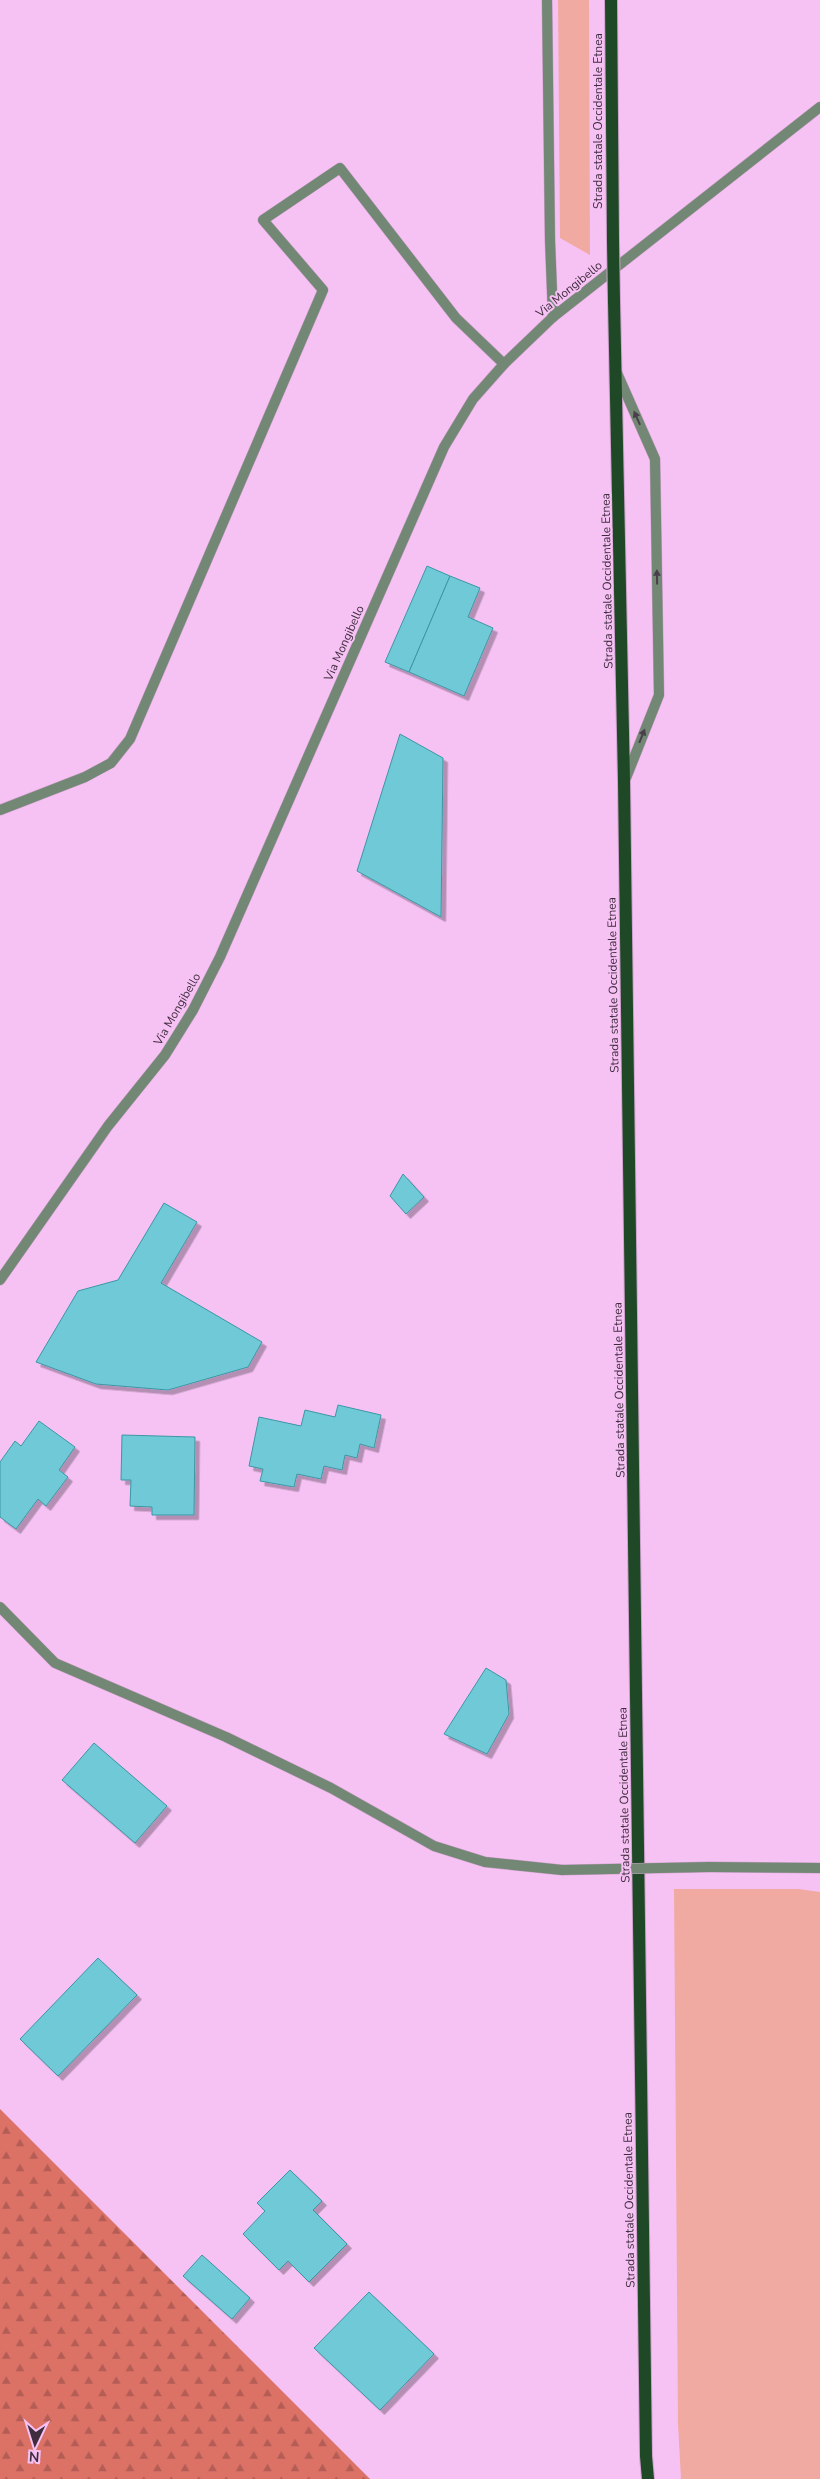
<svg xmlns="http://www.w3.org/2000/svg" width="820" height="2479" font-family="'Nunito Sans',sans-serif">
  <style>
    .grass { fill: #f1aaa1 }
    .forest { fill: url(#forest-firs) }
    .building { fill: #70c9d6; stroke: #3b97a4; filter: url(#shadow) }
    .lines { fill: none; stroke-linecap: round; stroke-linejoin: round }
    .service-casing { stroke: #cea1cc; stroke-width: 11 }
    .minor-casing { stroke: #cea1cc; stroke-width: 11 }
    .tertiary-casing { stroke: #cea1cc; stroke-width: 11 }
    .primary-casing { stroke: #cea1cc; stroke-width: 14 }
    .service { stroke: #728874; stroke-width: 10 }
    .minor { stroke: #728874; stroke-width: 10 }
    .tertiary { stroke: #728874; stroke-width: 10 }
    .primary { stroke: #1e4826; stroke-width: 12 }
    .minor-bridge-casing { stroke: #cea1cc; stroke-width: 11; stroke-linecap: butt }
    .primary-bridge-casing { stroke: #cea1cc; stroke-width: 14; stroke-linecap: butt }
    .minor-bridge { stroke: #728874; stroke-width: 10 }
    .primary-bridge { stroke: #1e4826; stroke-width: 12 }
    .oneway { fill: #4a3e4a }
    .labels { text-anchor: middle; dominant-baseline: central; stroke-width: 4; stroke-linejoin: round; paint-order: stroke }
    .street-label { font-size: 12px; fill: #402c3f; stroke: #f6c2f4 }
  </style>
  <defs>
    <pattern id="forest-firs" width="22" height="20" patternUnits="userSpaceOnUse" patternTransform="scale(1.25)"><rect width="22" height="20" fill="#dc7166"/><path d="M5 1l3.5 6h-7zM16 11l3.5 6h-7z" fill="#b45d55"/></pattern>
    <filter id="shadow"><feDropShadow dx="4.5" dy="4.5" stdDeviation="0" flood-color="#0004"/></filter>
  </defs>
  <rect width="100%" height="100%" fill="#f6c2f4"/>
  <g class="grass">
    <path d="M558 0H589L590 255 560 238Z"/>
    <path d="M674 1889H799L820 1892V2479H681L678 2424Z"/>
  </g>
  <path class="forest" d="M0 2109 370 2479H0Z"/>
  <g class="building">
    <path d="M427 566 450 576 409 672 385 662Z"/>
    <path d="M450 576 480 588 468 617 493 628 464 696 409 672Z"/>
    <path d="M400 734 443 758 441 917 357 871Z"/>
    <path d="M403 1174 424 1197 406 1214 390 1196Z"/>
    <path d="M164 1203 197 1222 161 1283 262 1342 248 1367 168 1390 96 1384 36 1362 78 1291 118 1280Z"/>
    <path d="M338 1405 381 1415 374 1448 360 1444 357 1458 345 1455 342 1470 324 1466 321 1479 297 1474 294 1487 260 1481 263 1469 249 1466 259 1417 301 1426 305 1410 335 1417Z"/>
    <path d="M39 1421 75 1447 59 1470 68 1477 46 1506 38 1499 16 1529 0 1517V1462L15 1441 21 1446Z"/>
    <path d="M122 1435 195 1437 194 1515H152V1507L130 1506 131 1480H121Z"/>
    <path d="M486 1668 506 1680 509 1714 487 1754 444 1734Z"/>
    <path d="M94 1743 167 1806 135 1843 62 1780Z"/>
    <path d="M98 1958 137 1995 58 2076 20 2039Z"/>
    <path d="M290 2170 322 2201 313 2210 347 2244 309 2282 288 2261 279 2270 243 2234 265 2211 257 2203Z"/>
    <path d="M202 2255 250 2298 232 2319 183 2276Z"/>
    <path d="M369 2292 434 2354 380 2410 314 2348Z"/>
  </g>
  <g class="lines">
    <defs>
      <g id="service">
        <path d="M547 0 550 240 553 317"/>
        <path d="M617 373 655 459 659 695 626 778"/>
        <path d="M0 810 85 777 111 763 130 739 323 290 263 220 340 168 456 318 504 364"/>
      </g>
      <g id="minor">
        <path d="M0 1607 55 1663 226 1737 331 1788 434 1846 485 1862 562 1870"/>
        <path d="M709 1867 820 1868"/>
      </g>
      <path id="tertiary" d="M0 1280 108 1126 165 1055 193 1010 220 957 444 447 473 399 504 364 553 317 820 107"/>
      <g id="primary">
        <path d="M611 0 613 241"/>
        <path d="M614 301 624 781 646 2456 648 2479"/>
      </g>
    </defs>
    <use href="#service" class="service-casing"/>
    <use href="#minor" class="minor-casing"/>
    <use href="#tertiary" class="tertiary-casing"/>
    <use href="#primary" class="primary-casing"/>
    <use href="#service" class="service"/>
    <use href="#minor" class="minor"/>
    <use href="#tertiary" class="tertiary"/>
    <use href="#primary" class="primary"/>
    <defs>
      <path id="minor-bridge" d="M562 1870 709 1867"/>
      <path id="primary-bridge" d="M613 241 614 301"/>
    </defs>
    <use href="#minor-bridge" class="minor-bridge-casing"/>
    <use href="#primary-bridge" class="primary-bridge-casing"/>
    <use href="#minor-bridge" class="minor-bridge"/>
    <use href="#primary-bridge" class="primary-bridge"/>
  </g>
  <defs><path id="oneway-solid" d="M-6-.8H1V-3.2L6.5 0L1 3.2V.8H-6Z" transform="scale(1.25)"/></defs>
  <g class="oneway">
    <use href="#oneway-solid" transform="translate(637 418) rotate(-114)"/>
    <use href="#oneway-solid" transform="translate(657 577) rotate(-91)"/>
    <use href="#oneway-solid" transform="translate(642 736) rotate(-68)"/>
  </g>
  <g class="labels">
    <g class="street-label">
      <text transform="translate(598 121) rotate(-90)">Strada statale Occidentale Etnea</text>
      <text transform="translate(569 289) rotate(-39)">Via Mongibello</text>
      <text transform="translate(607 581) rotate(-91)">Strada statale Occidentale Etnea</text>
      <text transform="translate(344 643) rotate(-66)">Via Mongibello</text>
      <text transform="translate(613 985) rotate(-91)">Strada statale Occidentale Etnea</text>
      <text transform="translate(177 1009) rotate(-60)">Via Mongibello</text>
      <text transform="translate(619 1390) rotate(-91)">Strada statale Occidentale Etnea</text>
      <text transform="translate(624 1795) rotate(-91)">Strada statale Occidentale Etnea</text>
      <text transform="translate(629 2200) rotate(-91)">Strada statale Occidentale Etnea</text>
    </g>
  </g>
  <g transform="translate(35 2444) rotate(184)" stroke="#f6c2f4" stroke-width="4" paint-order="stroke">
  <path d="M0-4L9 19L0 12L-9 19Z" fill="#402c3f"/>
  <text y="-8" font-size="14" font-weight="bold" text-anchor="middle" fill="#402c3f">N</text>
  </g>
</svg>
